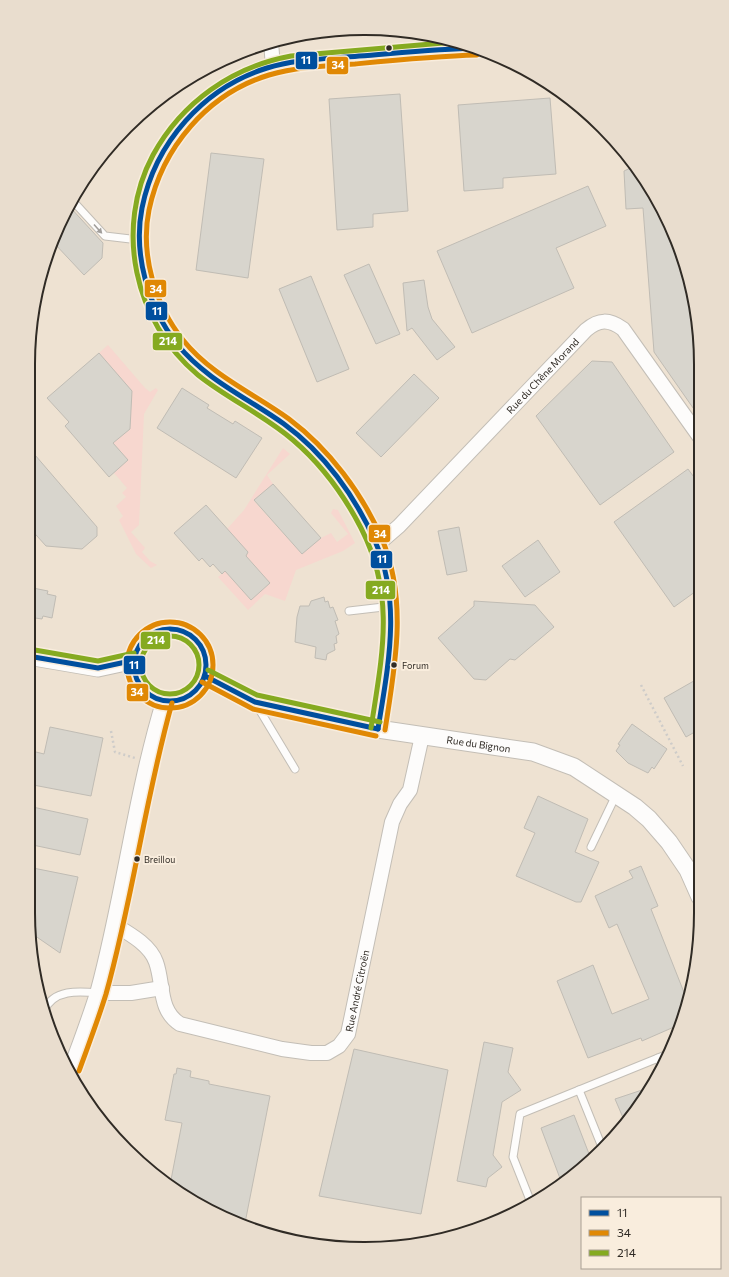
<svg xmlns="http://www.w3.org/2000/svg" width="729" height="1277" font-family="Commissioner,sans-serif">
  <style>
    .built { fill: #eee2d2 }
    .green { fill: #f7d7cf }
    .building { fill: #d8d5cd; stroke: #c0bcb4 }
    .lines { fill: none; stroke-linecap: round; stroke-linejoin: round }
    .service-casing { stroke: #c3beb6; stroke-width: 9 }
    .minor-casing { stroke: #c3beb6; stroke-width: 16 }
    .tertiary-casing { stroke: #c3beb6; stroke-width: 19 }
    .path { stroke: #ceccc9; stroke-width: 2.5; stroke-dasharray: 2 3; stroke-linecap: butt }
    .service { stroke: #fdfcfb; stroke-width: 7 }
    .minor { stroke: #fdfcfb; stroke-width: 14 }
    .tertiary { stroke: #fdfcfb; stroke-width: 17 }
    .bus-1-casing { stroke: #f9eddd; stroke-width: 8 }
    .bus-2-casing { stroke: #f9eddd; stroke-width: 8 }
    .bus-3-casing { stroke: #f9eddd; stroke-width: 8 }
    .bus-1 { stroke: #004f9e; stroke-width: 5 }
    .bus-2 { stroke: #e08804; stroke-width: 5 }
    .bus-3 { stroke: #85aa20; stroke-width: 5 }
    .oneway { fill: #a19e9b }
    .bus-dot { fill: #302b25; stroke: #f9eddd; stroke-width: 1.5 }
    .labels { text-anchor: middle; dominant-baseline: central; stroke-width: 4; stroke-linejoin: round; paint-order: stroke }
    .bus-label { font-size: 9px; fill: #302b25; stroke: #f9eddd; text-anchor: start }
    .street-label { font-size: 10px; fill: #302b25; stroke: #f9eddd }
    .rim { fill: none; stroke: #302b25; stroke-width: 2 }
    .line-badge { stroke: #f9eddd; stroke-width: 1.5 }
    .badge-label { font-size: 11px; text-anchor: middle; font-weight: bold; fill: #fff }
  </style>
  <rect width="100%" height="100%" fill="#f3ece3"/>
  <path class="built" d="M343 29 409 31 473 46 533 73 602 126 644 178 683 256 698 321 700 934 683 1020 656 1081 586 1166 493 1223 386 1248 277 1237 177 1192 97 1117 46 1020 28 912 29 343 40 277 73 196 112 142 160 97 216 63 278 39Z"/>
  <g class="green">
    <path d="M108 345 145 388 150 392 156 388 158 390 144 414 139 525 131 532 145 548 142 552 150 561 157 565 151 568 136 554 119 520 123 516 116 506 126 497 122 493 127 488 114 473 128 460 113 443 130 429 132 391 99 353Z"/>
    <path d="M283 448 290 454 267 475 273 484 254 501 302 554 321 538 331 533 337 542 348 534 331 513 333 509 338 510 340 514 355 543 343 551 296 570 285 601 265 594 248 610 218 577 225 571 251 600 270 583 246 556 227 529 244 510Z"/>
  </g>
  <g class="building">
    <path d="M400 94 408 211 373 214V227L337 230 329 99Z"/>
    <path d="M550 98 556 174 503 178V188L464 191 458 105Z"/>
    <path d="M211 153 264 159 248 278 196 270Z"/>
    <path d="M635 166 644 178 683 256 698 321V415L654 352 643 208 626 209 624 171Z"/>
    <path d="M588 186 606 226 556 248 574 288 472 333 437 251Z"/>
    <path d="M69 206 103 243 102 258 84 275 54 243Z"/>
    <path d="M369 264 400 334 376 344 344 275Z"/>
    <path d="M311 276 349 369 317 382 279 289Z"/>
    <path d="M424 280 428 307 432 319 455 347 437 360 412 328 407 331 403 283Z"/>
    <path d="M99 353 132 391 130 429 113 443 128 460 109 477 65 426 69 422 47 398Z"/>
    <path d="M592 361 612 362 674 452 600 505 536 416Z"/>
    <path d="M414 374 439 398 381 457 356 433Z"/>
    <path d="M182 388 209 405 207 408 233 424 235 421 262 438 236 478 157 428Z"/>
    <path d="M29 448 97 527V536L82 549 46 546 28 526Z"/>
    <path d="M688 469 699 484V589L674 607 614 522Z"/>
    <path d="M273 484 321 538 302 554 254 500Z"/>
    <path d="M206 505 248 552 246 556 270 583 251 600 225 571 222 574 213 564 210 567 202 558 199 561 174 533Z"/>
    <path d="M459 527 467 571 447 575 438 531Z"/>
    <path d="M538 540 560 572 525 597 502 566Z"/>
    <path d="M28 587 48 591 47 594 56 596 52 618 43 616 42 619 28 617Z"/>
    <path d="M324 597 325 602 328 601 330 608 333 607 338 620 335 621 339 634 336 636 337 643 334 644 335 650 327 654 326 660 315 658 316 647 295 642 297 617 300 606H309L311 601Z"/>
    <path d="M474 601 535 605 554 627 515 660 510 659 486 680 474 679 438 638 474 606Z"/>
    <path d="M699 678 700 729 686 737 664 698Z"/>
    <path d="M632 724 667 749 654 769 652 767 648 773 628 763 616 751 620 745 618 744Z"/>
    <path d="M50 727 103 738 91 796 28 784V750L44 754Z"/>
    <path d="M538 796 588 819 575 852 599 862 581 902H576L516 876 535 833 524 828Z"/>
    <path d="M28 806 88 819 80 855 28 844Z"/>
    <path d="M641 866 658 906 651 909 687 1000 683 1004 674 1027 642 1041 641 1038 588 1058 557 981 593 965 612 1014 649 999 617 924 609 928 595 896 633 878 629 871Z"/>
    <path d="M28 867 78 877 60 953 31 933 28 912Z"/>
    <path d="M484 1042 513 1048 508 1072 521 1090 502 1102 493 1155 502 1167 488 1178 486 1187 457 1181Z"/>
    <path d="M354 1049 448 1070 421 1214 319 1196Z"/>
    <path d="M177 1068 191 1071 190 1077 209 1081V1084L270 1096 245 1223 177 1192 170 1185 182 1123 165 1120 174 1074H176Z"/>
    <path d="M651 1087 631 1111 624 1120 615 1099Z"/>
    <path d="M574 1115 591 1159 586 1166 561 1181 541 1128Z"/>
  </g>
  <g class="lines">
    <defs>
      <g id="service">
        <path d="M72 200 105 236 139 240"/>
        <path d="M349 611 392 606"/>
        <path d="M256 704 295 769"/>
        <path d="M591 847 616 795"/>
        <path d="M44 1011C53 989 79 991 98 993"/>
        <path d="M658 1058 662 1068"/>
        <path d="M579 1090 602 1147"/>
        <path d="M530 1200 513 1157 520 1114 668 1054"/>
      </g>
      <g id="minor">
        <path d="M271 42 273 67"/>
        <path id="s1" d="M377 545 399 526 586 330C599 319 609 319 623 329L699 436"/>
        <path id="s2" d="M115 925C130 934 150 945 156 962 164 984 158 1010 180 1024L282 1049 311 1053H327L339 1046 348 1034 392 822 400 804 410 790 422 736"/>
        <path d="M98 993H131L162 988"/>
      </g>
      <g id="tertiary">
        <circle cx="170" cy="665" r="36"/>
        <path d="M28 656 98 668 135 660"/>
        <path id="s3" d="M205 676 255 702 378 729 533 752 574 767 635 807 649 819 669 842 688 870 700 897"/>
        <path d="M378 729C387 666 404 602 375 541 354 496 325 454 284 424 248 399 206 380 177 344 148 307 135 260 141 214 149 150 197 95 256 72 287 60 320 60 353 57 394 53 435 49 477 48"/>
        <path d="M72 1069C81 1044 91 1018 99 992 125 896 136 796 165 701"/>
      </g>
    </defs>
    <use href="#service" class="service-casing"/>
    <use href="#minor" class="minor-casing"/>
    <use href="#tertiary" class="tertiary-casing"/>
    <g class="path">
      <path d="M641 685 683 766"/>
      <path d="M111 731 115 752 135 758"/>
    </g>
    <use href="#service" class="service"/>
    <use href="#minor" class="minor"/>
    <use href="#tertiary" class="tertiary"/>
    <defs>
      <g id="bus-1">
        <circle cx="170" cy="665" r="36"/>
        <path d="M28 656 98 668 135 660"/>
        <path d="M205 676 255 702 378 729"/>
        <path d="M378 729C388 666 402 602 375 541 355 496 324 453 284 424 248 398 206 380 177 344 148 307 133 254 142 208 155 143 203 88 267 68 296 59 328 59 359 56 398 53 437 49 477 48"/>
      </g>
      <g id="bus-2">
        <circle cx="170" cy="665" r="43"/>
        <path d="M202 682 253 709 376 736"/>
        <path d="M385 730C395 666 408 601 382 539 362 493 329 449 289 419 253 393 211 375 183 340 155 305 140 254 149 210 162 148 207 94 269 75 297 67 326 66 355 64 396 60 436 56 477 55"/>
        <path d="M79 1071C88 1046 98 1020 106 994 133 898 145 799 172 703"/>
      </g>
      <g id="bus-3">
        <circle cx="170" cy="665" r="29"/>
        <path d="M29 649 98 661 134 653"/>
        <path d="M208 670 257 695 380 722"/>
        <path d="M371 728C382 656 396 596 361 528 344 495 321 464 293 440 264 415 228 399 198 375 134 322 114 228 153 155 182 102 232 67 291 56L455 42"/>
      </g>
    </defs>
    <use href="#bus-1" class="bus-1-casing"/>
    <use href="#bus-2" class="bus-2-casing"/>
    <use href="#bus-3" class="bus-3-casing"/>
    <use href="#bus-1" class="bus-1"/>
    <use href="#bus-2" class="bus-2"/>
    <use href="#bus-3" class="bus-3"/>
  </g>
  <defs><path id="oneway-solid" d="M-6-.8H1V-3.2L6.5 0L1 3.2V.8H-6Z"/></defs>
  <use class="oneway" href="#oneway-solid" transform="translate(98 229) rotate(48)"/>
  <g class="bus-dot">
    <circle cx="389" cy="48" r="3.5"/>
    <circle cx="394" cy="665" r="3.5"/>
    <circle cx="137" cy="859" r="3.5"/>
  </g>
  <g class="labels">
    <g class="bus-label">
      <text x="402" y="665">Forum</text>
      <text x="144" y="859">Breillou</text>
    </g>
    <g class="street-label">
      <text stroke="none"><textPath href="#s1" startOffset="237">Rue du Chêne Morand</textPath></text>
      <text stroke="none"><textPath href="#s3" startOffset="284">Rue du Bignon</textPath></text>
      <text stroke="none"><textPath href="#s2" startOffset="348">Rue André Citroën</textPath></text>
    </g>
  </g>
  <path d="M0 0H729V1277H0ZM364 35H365A329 329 0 0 1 694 364V913A329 329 0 0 1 365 1242H364A329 329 0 0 1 35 913V364A329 329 0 0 1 364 35Z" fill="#e9ddce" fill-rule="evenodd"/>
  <path class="rim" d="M364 35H365A329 329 0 0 1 694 364V913A329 329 0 0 1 365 1242H364A329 329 0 0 1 35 913V364A329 329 0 0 1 364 35Z"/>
  <g class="line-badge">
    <rect x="295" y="51" width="23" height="19" rx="4" fill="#004f9e"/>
    <rect x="326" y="56" width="23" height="19" rx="4" fill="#e08804"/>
    <rect x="144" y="279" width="23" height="19" rx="4" fill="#e08804"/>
    <rect x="145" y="301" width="23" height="20" rx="4" fill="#004f9e"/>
    <rect x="152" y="332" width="31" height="19" rx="4" fill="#85aa20"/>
    <rect x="368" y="524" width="23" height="19" rx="4" fill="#e08804"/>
    <rect x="370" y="550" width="23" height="19" rx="4" fill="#004f9e"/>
    <rect x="365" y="580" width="31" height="20" rx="4" fill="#85aa20"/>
    <rect x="140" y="631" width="31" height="19" rx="4" fill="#85aa20"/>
    <rect x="123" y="655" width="23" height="20" rx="4" fill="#004f9e"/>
    <rect x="126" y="683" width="23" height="19" rx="4" fill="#e08804"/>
  </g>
  <g class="badge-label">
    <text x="306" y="64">11</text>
    <text x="338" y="69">34</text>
    <text x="156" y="293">34</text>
    <text x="157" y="315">11</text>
    <text x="168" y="345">214</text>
    <text x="380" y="538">34</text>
    <text x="382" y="563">11</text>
    <text x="381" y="594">214</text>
    <text x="156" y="644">214</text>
    <text x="134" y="669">11</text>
    <text x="137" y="696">34</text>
  </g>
  <rect x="581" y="1197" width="140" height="72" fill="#f9eddd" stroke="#a99f93"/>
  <rect x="589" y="1210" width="20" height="6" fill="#004f9e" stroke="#a99f93"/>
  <text x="617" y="1217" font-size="12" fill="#302b25">11</text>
  <rect x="589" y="1230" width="20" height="6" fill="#e08804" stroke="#a99f93"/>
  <text x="617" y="1237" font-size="12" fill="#302b25">34</text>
  <rect x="589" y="1250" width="20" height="6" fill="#85aa20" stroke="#a99f93"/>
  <text x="617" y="1257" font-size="12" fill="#302b25">214</text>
</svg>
